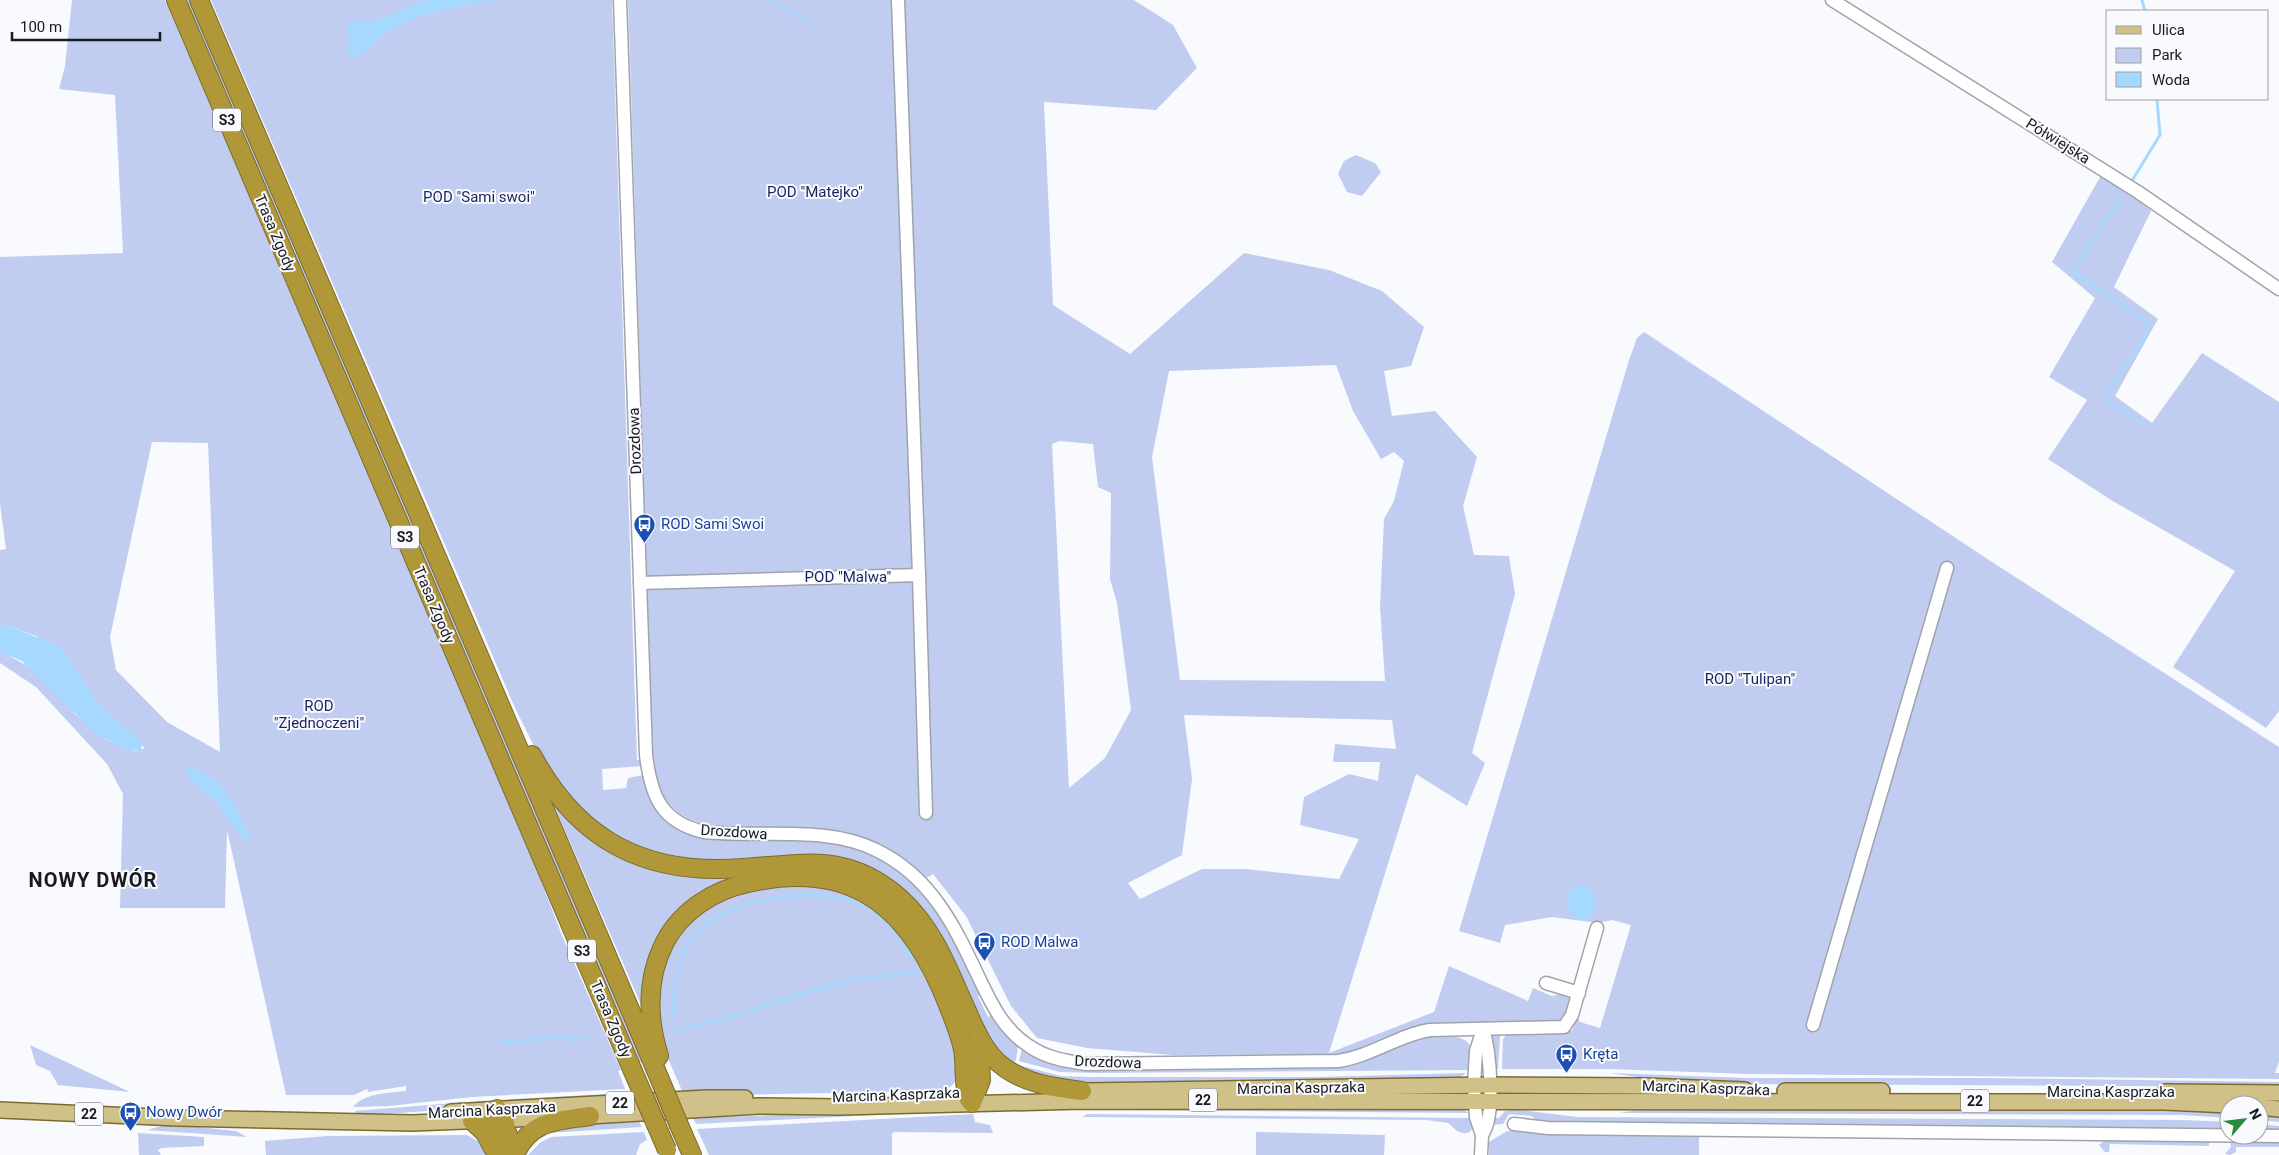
<svg xmlns="http://www.w3.org/2000/svg" width="2279" height="1155" font-family="Roboto,sans-serif">
  <style>
    .green { fill: #c0cdf1; fill-rule: evenodd }
    .water { fill: #a5d9ff }
    .lines { fill: none; stroke-linecap: round; stroke-linejoin: round }
    .stream { stroke: #a5d9ff; stroke-width: 3 }
    .minor-casing { stroke: #a0a3aa; stroke-width: 15 }
    .major-casing { stroke: #7b6b2f; stroke-width: 18 }
    .highway-casing { stroke: #7b6b2f; stroke-width: 20 }
    .minor { stroke: #fff; stroke-width: 12 }
    .major { stroke: #d0c188; stroke-width: 15 }
    .highway { stroke: #b09738; stroke-width: 18 }
    .highway-bridge-casing { stroke: #7b6b2f; stroke-width: 20; stroke-linecap: butt }
    .highway-bridge { stroke: #b09738; stroke-width: 18 }
    .labels { text-anchor: middle; dominant-baseline: central; stroke-width: 4; stroke-linejoin: round; paint-order: stroke }
    .shield { fill: #f9fafe; stroke: #5c5d60; stroke-width: 1 }
    .shield-label { font-size: 14px; font-weight: bold; fill: #191a1d }
    .street-label { font-size: 15px; fill: #191a1d; stroke: #f9fafe }
    .park-label { font-size: 15px; fill: #18245f; stroke: #f9fafe }
    .transit-label { font-size: 15px; fill: #164399; stroke: #f9fafe; text-anchor: start }
    .district-label { font-size: 20px; font-weight: bold; letter-spacing: 1px; fill: #191a1d; stroke: #f9fafe }
  </style>
  <rect width="100%" height="100%" fill="#f9fafe"/>
  <g class="green">
    <path d="M72 0H165L525 840 561 933 621 1070 618 1071 625 1089 472 1097 389 1106 353 1107C364 1093 389 1093 406 1091V1086L368 1092 367 1089 354 1095H286L227 830 225 908H120L123 794 107 764 36 687 0 663V651L37 671 76 715 105 739 136 751 145 748 55 683 38 637 9 626H0V550L6 549 0 504V257L123 253 115 95 59 89 65 66ZM152 442 208 443 220 752 167 722 116 670 110 637Z"/>
    <path d="M182 0H193L643 1063 637 1061Z"/>
    <path d="M211 0H612L637 760H642V766L602 769 603 790 626 788 628 778 643 775C650 812 666 831 703 838 787 841 868 826 927 898 934 906 941 914 946 922 960 944 969 970 981 994L978 996 988 1017 992 1015 1018 1046 1016 1060 1012 1066 1001 1058 908 898 649 855 588 820 548 774 515 708Z"/>
    <path d="M628 0H1134L1173 25 1197 68 1156 110 1044 102 1053 305 1130 354 1244 253 1329 270 1382 291 1424 327 1411 366 1384 371 1392 416 1435 411 1477 457 1463 506 1474 555 1509 556 1515 594 1472 753 1485 763 1467 806 1416 774 1329 1053 1434 1012 1449 966 1528 1001 1533 988 1552 996 1562 994 1569 995 1572 1000 1563 1024 1427 1025C1398 1031 1374 1047 1345 1054L1173 1055 1087 1048 1037 1038 1011 1006 966 916 933 874 927 878C912 865 894 849 874 842 823 824 706 844 672 807 666 801 661 792 658 785 655 777 657 766 653 760ZM1336 365 1353 411 1381 459 1394 452 1404 461 1394 501 1384 519 1380 607 1385 681 1180 680 1152 457 1169 371ZM1059 441 1093 444 1098 487 1111 493 1110 579 1117 603 1131 710 1105 758 1069 788 1052 444ZM1184 715 1392 720 1396 749 1335 744 1333 762H1380L1378 781 1349 774 1304 797 1300 825 1359 839 1339 879 1245 869H1202L1140 899 1128 883 1182 855 1192 779Z"/>
    <path d="M1356 155 1375 163 1381 172 1362 196 1347 192 1338 174 1344 161Z"/>
    <path d="M2104 170 2151 211 2114 287 2158 319 2115 396 2152 423 2202 353 2279 402V711L2266 728 2173 667 2235 571 2111 500 2048 459 2087 400 2049 377 2095 298 2052 262Z"/>
    <path d="M1644 332 1989 560 2279 747V1062L2275 1073H2279V1079L1749 1074 1609 1069H1502L1503 1039 1509 1032 1572 1031 1577 1016 1580 1022 1600 1028 1631 925 1612 920 1598 923 1552 917 1505 925 1500 943 1459 931 1629 360 1637 338Z"/>
    <path d="M549 794C589 845 633 872 699 875 720 876 742 873 763 871 849 864 896 881 937 958 955 991 971 1028 976 1064L971 1065C963 1008 924 921 872 891 844 874 809 872 777 875 763 876 749 877 735 880 699 891 665 921 651 957 644 973 644 992 643 1009Z"/>
    <path d="M829 885 882 908 931 979 950 1030 960 1072 955 1082 950 1087 933 1091 725 1095 683 1093 660 1040 656 986 674 940 692 918 715 899 773 886Z"/>
    <path d="M1503 1032 1500 1037 1498 1069H1493L1491 1037 1493 1034Z"/>
    <path d="M1427 1036C1452 1036 1482 1032 1468 1070L1098 1073 1060 1072 1019 1061 1022 1049 1056 1065 1082 1069 1337 1066C1369 1062 1396 1045 1427 1036Z"/>
    <path d="M30 1045 130 1092 58 1085 50 1071 36 1065Z"/>
    <path d="M1022 1066 1061 1076 1089 1077H1316L1466 1073 1459 1078 1089 1082H1062L1020 1070Z"/>
    <path d="M1609 1073 1747 1078H1988L2279 1082V1087L1749 1084 1652 1079Z"/>
    <path d="M1518 1091 1689 1094 1518 1095Z"/>
    <path d="M627 1093 630 1099 475 1106 476 1101Z"/>
    <path d="M466 1102 468 1108 401 1113 358 1114 355 1111Z"/>
    <path d="M1090 1106 1462 1108 1468 1113 1004 1109Z"/>
    <path d="M994 1107V1109L696 1124 693 1118Z"/>
    <path d="M1651 1108H2133L2229 1111V1118L2182 1115 1619 1113Z"/>
    <path d="M1519 1110 1577 1117 2183 1120 2229 1122V1132L1541 1123 1531 1116 1509 1114 1503 1124 1492 1125 1495 1118H1499L1505 1111Z"/>
    <path d="M973 1114 975 1122 990 1125 993 1133 894 1132 892 1134V1155H709L697 1129Z"/>
    <path d="M1087 1114 1472 1118 1473 1127 1470 1132C1460 1136 1455 1129 1448 1123L1426 1120 1082 1117Z"/>
    <path d="M2259 1114 2279 1115V1122L2259 1120Z"/>
    <path d="M639 1122 642 1127 549 1133 540 1137 526 1152 525 1144 550 1127Z"/>
    <path d="M169 1124 236 1131 247 1137 147 1130Z"/>
    <path d="M2259 1124 2279 1126V1133L2259 1132Z"/>
    <path d="M1507 1131 1699 1132V1155H1489V1142Z"/>
    <path d="M644 1132 647 1140 640 1144 636 1155H528L541 1142 551 1137Z"/>
    <path d="M1256 1132 1385 1135 1384 1155H1256Z"/>
    <path d="M138 1133 204 1137V1146L161 1148 158 1150 161 1155H139Z"/>
    <path d="M467 1135 478 1141 486 1155H266L265 1141 328 1136Z"/>
    <path d="M2106 1139 2279 1142V1147H2236V1152L2230 1155 2225 1154 2231 1147 2230 1142H2209V1146L2110 1144 2109 1152H2105L2099 1145Z"/>
  </g>
  <g class="water">
    <path d="M427 0H495C460 7 418 12 387 32 373 41 367 55 349 58L348 25 351 21C378 26 403 8 427 0Z"/>
    <path d="M0 626H9L61 647 98 704 142 742 141 751 122 748 95 733 22 661 0 652Z"/>
    <path d="M187 768C223 772 238 811 251 841L243 838 216 801 189 779Z"/>
    <path d="M1579 885 1592 889 1596 896 1591 918 1577 919 1568 909 1569 892Z"/>
  </g>
  <g class="lines">
    <g class="stream">
      <path d="M770 0 811 24"/>
      <path d="M2142 0 2145 11"/>
      <path d="M2130 184 2160 135 2157 99"/>
      <path d="M2121 197 2073 271 2147 323 2148 330 2145 337 2106 394 2110 403 2144 424"/>
      <path d="M975 944 1003 933"/>
      <path d="M674 1016C672 987 677 960 694 936 721 899 813 886 854 901 880 911 902 934 912 959"/>
      <path d="M677 1030C734 1019 786 997 842 982 868 975 895 977 921 970"/>
      <path d="M501 1042 564 1037 571 1040 586 1038"/>
    </g>
    <defs>
      <g id="minor">
        <path d="M620 0 646 755C651 796 661 822 704 832 760 838 825 825 876 850 932 877 955 927 980 980 992 1005 1004 1030 1029 1046 1046 1058 1066 1061 1086 1064L1338 1061C1372 1056 1398 1035 1430 1030L1564 1027 1572 1015 1597 928"/>
        <path d="M898 0 919 575"/>
        <path d="M1832 0 2138 192 2279 289"/>
        <path d="M640 583 919 575 926 813"/>
        <path d="M1546 983 1579 993"/>
        <path d="M1813 1025 1947 568"/>
        <path d="M1514 1124 1548 1128 2279 1136"/>
        <path d="M1482 1135C1496 1116 1490 1052 1483 1029"/>
        <path d="M1481 1155 1482 1135 1476 1117 1474 1085 1476 1051 1483 1029"/>
      </g>
      <g id="major">
        <path d="M1083 1091 1490 1085 1645 1086 1745 1090"/>
        <path d="M1785 1091H1882"/>
        <path d="M2165 1092 2279 1093"/>
        <path d="M2259 1107 2279 1109"/>
        <path d="M0 1110 178 1118 412 1123 590 1116 759 1106 839 1107 1082 1101 2165 1102 2229 1105"/>
        <path d="M451 1112 707 1098H745"/>
      </g>
      <g id="highway">
        <path d="M176 0 632 1069"/>
        <path d="M199 0 655 1068"/>
        <path d="M532 755C578 841 646 876 743 868 806 864 847 852 900 898 931 926 946 963 962 1000 975 1028 984 1058 1013 1073 1034 1085 1058 1088 1082 1091"/>
        <path d="M659 1056C647 1017 646 979 665 942 681 911 714 890 748 883 844 861 901 899 940 986 949 1007 958 1027 963 1049 966 1063 962 1096 972 1103L981 1080 979 1041"/>
        <path d="M472 1121 485 1133 493 1148"/>
        <path d="M679 1125 692 1155"/>
        <path d="M497 1155 492 1120 497 1109 504 1120 513 1155"/>
        <path d="M515 1155C530 1120 557 1121 590 1116"/>
      </g>
    </defs>
    <use href="#minor" class="minor-casing"/>
    <use href="#major" class="major-casing"/>
    <use href="#highway" class="highway-casing"/>
    <use href="#minor" class="minor"/>
    <use href="#major" class="major"/>
    <use href="#highway" class="highway"/>
    <defs>
      <g id="highway-bridge">
        <path d="M655 1068 679 1125"/>
        <path d="M632 1069 667 1150"/>
      </g>
    </defs>
    <use href="#highway-bridge" class="highway-bridge-casing"/>
    <use href="#highway-bridge" class="highway-bridge"/>
  </g>
  <defs>
    <symbol id="bus-pin" viewBox="-11 -11 22 30"><path d="M0 17L-7.5 6A9.5 9.5 0 1 1 7.5 6Z" fill="#1a4fb4" stroke="#f9fafe"/><path d="M-5-6H5V4H4V6H2V4H-2V6H-4V4H-5ZM-3.5-4V0h7V-4ZM-3.5 1.2v1.5H-2V1.2ZM2 1.2v1.5H3.5V1.2Z" fill="#fff"/></symbol>
  </defs>
  <g fill-rule="evenodd">
    <use href="#bus-pin" x="632" y="512" width="25" height="34"/>
    <use href="#bus-pin" x="972" y="930" width="25" height="34"/>
    <use href="#bus-pin" x="1554" y="1042" width="25" height="34"/>
    <use href="#bus-pin" x="118" y="1100" width="25" height="34"/>
  </g>
  <g class="labels">
    <g class="shield">
      <rect x="213" y="108.5" width="28" height="23" rx="4"/>
      <rect x="391" y="525.5" width="28" height="23" rx="4"/>
      <rect x="568" y="939.5" width="28" height="23" rx="4"/>
      <rect x="1189" y="1088.5" width="28" height="23" rx="4"/>
      <rect x="1961" y="1089.5" width="28" height="23" rx="4"/>
      <rect x="606" y="1091.5" width="28" height="23" rx="4"/>
      <rect x="75" y="1102.5" width="28" height="23" rx="4"/>
    </g>
    <g class="shield-label">
      <text x="227" y="120">S3</text>
      <text x="405" y="537">S3</text>
      <text x="582" y="951">S3</text>
      <text x="1203" y="1100">22</text>
      <text x="1975" y="1101">22</text>
      <text x="620" y="1103">22</text>
      <text x="89" y="1114">22</text>
    </g>
    <g class="street-label">
      <text transform="translate(2058 141) rotate(32)">Półwiejska</text>
      <text transform="translate(275 233) rotate(67)">Trasa Zgody</text>
      <text transform="translate(635 441) rotate(-92)">Drozdowa</text>
      <text transform="translate(434 605) rotate(67)">Trasa Zgody</text>
      <text transform="translate(734 832) rotate(4)">Drozdowa</text>
      <text transform="translate(611 1019) rotate(67)">Trasa Zgody</text>
      <text transform="translate(1108 1062) rotate(2)">Drozdowa</text>
      <text transform="translate(1301 1088) rotate(-1)">Marcina Kasprzaka</text>
      <text transform="translate(1706 1088) rotate(2)">Marcina Kasprzaka</text>
      <text x="2111" y="1092">Marcina Kasprzaka</text>
      <text transform="translate(896 1095) rotate(-2)">Marcina Kasprzaka</text>
      <text transform="translate(492 1110) rotate(-3)">Marcina Kasprzaka</text>
    </g>
    <g class="park-label">
      <text x="815" y="192">POD "Matejko"</text>
      <text x="479" y="197">POD "Sami swoi"</text>
      <text x="848" y="577">POD "Malwa"</text>
      <text x="1750" y="679">ROD "Tulipan"</text>
      <text x="319" y="706">ROD<tspan x="319" dy="17">"Zjednoczeni"</tspan></text>
    </g>
    <g class="transit-label">
      <text x="661" y="524">ROD Sami Swoi</text>
      <text x="1001" y="942">ROD Malwa</text>
      <text x="1583" y="1054">Kręta</text>
      <text x="146" y="1112">Nowy Dwór</text>
    </g>
    <g class="district-label">
      <text x="93" y="880">NOWY DWÓR</text>
    </g>
  </g>
  <rect x="2106" y="10" width="162" height="90" fill="#f9fafe" stroke="#9fa0a4"/>
  <rect x="2116" y="26" width="25" height="8" fill="#d0c188" stroke="#9fa0a4"/>
  <text x="2152" y="35" font-size="15" fill="#191a1d">Ulica</text>
  <rect x="2116" y="48" width="25" height="15" fill="#c0cdf1" stroke="#9fa0a4"/>
  <text x="2152" y="60" font-size="15" fill="#191a1d">Park</text>
  <rect x="2116" y="72" width="25" height="15" fill="#a5d9ff" stroke="#9fa0a4"/>
  <text x="2152" y="85" font-size="15" fill="#191a1d">Woda</text>
  <g transform="translate(2244 1120) rotate(62)"><circle r="24" fill="#f9fafe" stroke="#9fa0a4"/>
  <path d="M0-4L9 19L0 12L-9 19Z" fill="#2a8a3d"/>
  <text y="-8" font-size="14" font-weight="bold" text-anchor="middle" fill="#191a1d">N</text>
  </g>
  <path d="M12 32v8h148v-8" fill="none" stroke="#191a1d" stroke-width="2.5"/>
  <text x="20" y="32" font-size="15" fill="#191a1d" stroke="#f9fafe" stroke-width="4" paint-order="stroke">100 m</text>
</svg>
